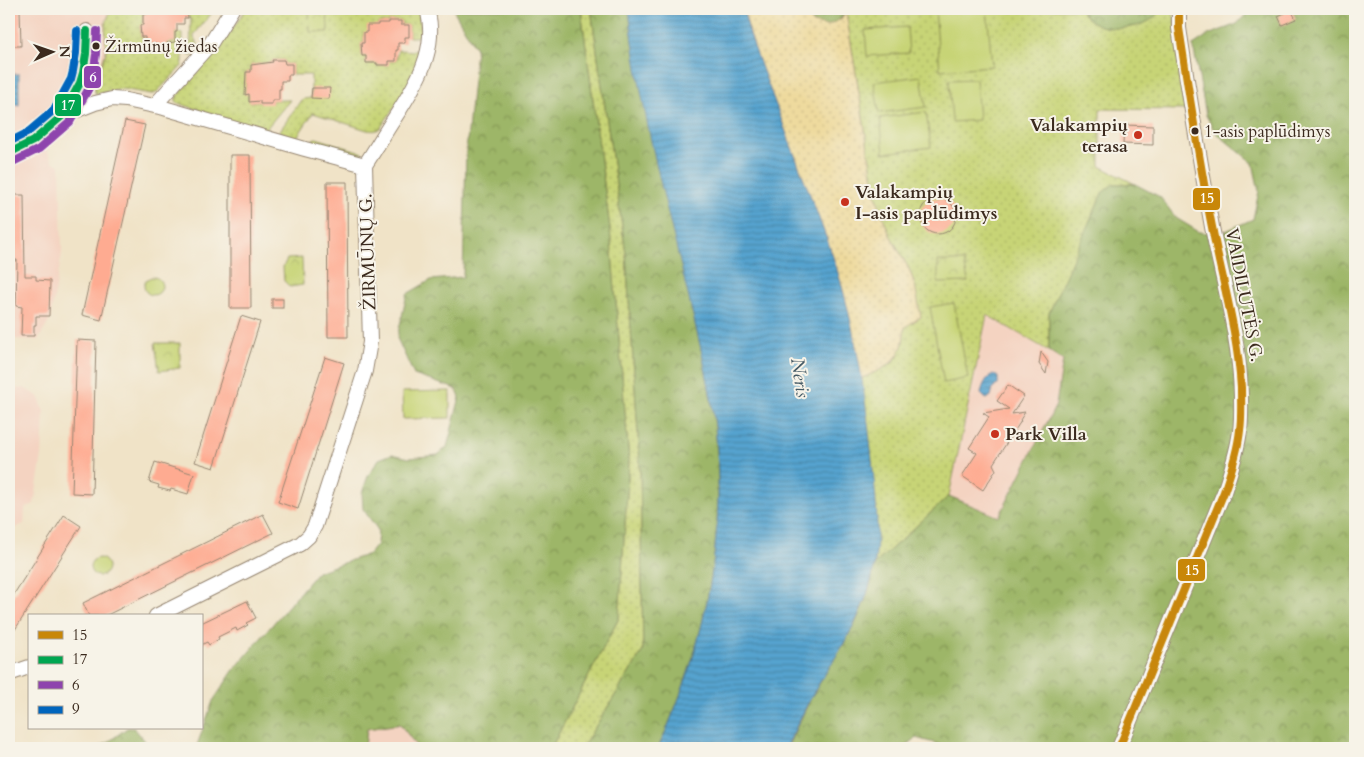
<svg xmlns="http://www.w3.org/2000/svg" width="1364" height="757" font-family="Cardo,serif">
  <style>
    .built { fill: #f4d3c1 }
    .grass { fill: url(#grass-dots); stroke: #817f4a }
    .forest { fill: url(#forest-crowns); stroke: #6c7042 }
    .sand { fill: url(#sand-dots); stroke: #94825e }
    .park { fill: url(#park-crowns); stroke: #817f4a }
    .garden { fill: #c7d476; stroke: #817f4a }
    .water { fill: url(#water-rules); stroke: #486676 }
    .building { fill: #feab91 }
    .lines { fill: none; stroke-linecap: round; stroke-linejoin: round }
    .service-casing { stroke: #968672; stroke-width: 9 }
    .minor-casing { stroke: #968672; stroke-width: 16 }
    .secondary-casing { stroke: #968672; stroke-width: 21 }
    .service { stroke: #fff; stroke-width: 7 }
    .minor { stroke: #fff; stroke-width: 14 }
    .secondary { stroke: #ffe4c6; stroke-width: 19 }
    .bus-1-casing { stroke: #f7f3e8; stroke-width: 11 }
    .bus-2-casing { stroke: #f7f3e8; stroke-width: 11 }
    .bus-3-casing { stroke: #f7f3e8; stroke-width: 11 }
    .bus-4-casing { stroke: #f7f3e8; stroke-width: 11 }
    .bus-1 { stroke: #c88708; stroke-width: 8 }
    .bus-2 { stroke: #00a651; stroke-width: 8 }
    .bus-3 { stroke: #8e44ad; stroke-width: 8 }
    .bus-4 { stroke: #0065bd; stroke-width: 8 }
    .bus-dot { fill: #3b2a1e; stroke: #f7f3e8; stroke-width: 2 }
    .poi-dot { fill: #c8321e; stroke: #f7f3e8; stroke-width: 2 }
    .labels { text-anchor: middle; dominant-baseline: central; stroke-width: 4; stroke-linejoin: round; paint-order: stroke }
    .bus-label { font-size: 17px; fill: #3b2a1e; stroke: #f7f3e8; text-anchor: start }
    .poi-label { font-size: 18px; font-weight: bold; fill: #3b2a1e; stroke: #f7f3e8; text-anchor: start }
    .street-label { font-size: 18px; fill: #3b2a1e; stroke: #f7f3e8 }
    .water-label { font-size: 19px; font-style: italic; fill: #455a65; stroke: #f7f3e8 }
    .line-badge { stroke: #f7f3e8; stroke-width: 2 }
    .badge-label { font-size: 14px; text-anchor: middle; font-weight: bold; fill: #fff }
  </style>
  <defs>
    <pattern id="grass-dots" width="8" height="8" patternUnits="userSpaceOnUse" patternTransform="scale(1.25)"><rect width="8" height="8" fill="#c7d476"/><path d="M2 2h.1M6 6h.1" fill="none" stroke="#acb666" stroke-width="1.8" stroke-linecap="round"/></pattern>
    <pattern id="forest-crowns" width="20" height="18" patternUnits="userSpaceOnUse" patternTransform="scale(1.25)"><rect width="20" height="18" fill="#9db667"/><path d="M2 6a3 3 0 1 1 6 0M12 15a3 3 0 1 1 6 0" fill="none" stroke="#819454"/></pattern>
    <pattern id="sand-dots" width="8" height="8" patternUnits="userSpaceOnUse" patternTransform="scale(1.25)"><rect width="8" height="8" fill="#eeda9e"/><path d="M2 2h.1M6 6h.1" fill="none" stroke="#cdbb88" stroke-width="1.8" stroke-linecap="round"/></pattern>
    <pattern id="park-crowns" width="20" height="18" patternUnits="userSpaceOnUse" patternTransform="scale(1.25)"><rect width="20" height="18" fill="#c7d476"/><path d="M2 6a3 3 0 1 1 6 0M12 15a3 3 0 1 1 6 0" fill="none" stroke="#acb666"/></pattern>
    <pattern id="water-rules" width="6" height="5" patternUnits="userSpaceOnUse" patternTransform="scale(1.25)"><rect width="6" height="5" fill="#55a3cf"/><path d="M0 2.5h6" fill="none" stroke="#4885a7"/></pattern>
  </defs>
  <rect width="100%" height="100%" fill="#f7f3e8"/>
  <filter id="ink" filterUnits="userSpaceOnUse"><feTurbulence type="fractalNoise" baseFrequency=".02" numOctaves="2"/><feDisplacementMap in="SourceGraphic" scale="10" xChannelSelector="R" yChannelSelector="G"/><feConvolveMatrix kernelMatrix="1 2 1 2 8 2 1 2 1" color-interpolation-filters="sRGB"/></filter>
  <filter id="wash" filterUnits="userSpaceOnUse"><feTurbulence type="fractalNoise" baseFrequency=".0096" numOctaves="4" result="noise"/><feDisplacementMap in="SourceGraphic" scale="20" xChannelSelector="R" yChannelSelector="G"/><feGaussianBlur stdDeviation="1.12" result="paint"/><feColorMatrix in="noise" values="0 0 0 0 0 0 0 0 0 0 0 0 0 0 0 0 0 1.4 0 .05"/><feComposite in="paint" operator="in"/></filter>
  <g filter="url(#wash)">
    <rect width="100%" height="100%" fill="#f0e3c7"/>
    <g class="built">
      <path d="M9 9H111L105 25 106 52 94 88 58 102 52 112 40 124 9 144Z"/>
      <path d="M44 144 52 161 60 166 62 253 50 320 38 340 14 339V296H9V162L25 156Z"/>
      <path d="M987 315 1063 360 1056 405 999 518 949 496Z"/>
      <path d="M24 388 39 397 44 412 42 456 34 504 25 508 24 524 9 530V389Z"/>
      <path d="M400 724 415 744 417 748H365L367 729Z"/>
    </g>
    <g class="grass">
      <path d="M111 9H146V14H143V25L140 26 141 37H145V44H156V47H167V43L175 42V32L181 33 183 37V61L182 66 156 93 152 94 122 89 96 94 94 88 106 52 105 25Z"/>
      <path d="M187 9H215L194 35V38L200 48 192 56 190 55 191 19 188 18Z"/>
      <path d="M246 9H418L420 15 422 37H409V25H401V21H389V23H378V25L367 32 364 33V43L361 44 362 56H366V63H377V65H388L389 61H396L398 50 420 51 411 83 381 127C377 131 374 131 367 130L313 113 295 140 279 135V132L301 100 303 99 311 98V75H292V64H285L284 60H273V62L251 65V72H246L245 94H249V102L260 101V104L272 100H290L265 130 262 131 178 103 176 101V97L223 43Z"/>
      <path d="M581 9H591L626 254 640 463 643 651 582 748H551L619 618 629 461 610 229Z"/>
      <path d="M847 9H1081L1084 15 1158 13 1160 9H1173L1187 110 1100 109V166L1135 184H1113L1049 313V351L987 315 949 496 875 564C878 502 870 440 861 379L891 364 898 356 903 342V333L915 285 909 269 890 235 883 217 875 192 846 12Z"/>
      <path d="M316 138 361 152 363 155 362 158 314 144 313 139Z"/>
    </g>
    <g class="forest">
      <path d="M453 9H581L610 229 629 461 619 618 551 748H417L415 744 400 724 367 729 365 748H196L213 701 233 671 317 572 369 554 377 544 378 530 363 509 362 493 368 476 379 459 392 454 409 458 438 455 447 447 460 397 456 389 414 375 397 338 407 294 431 280 463 277 466 152 476 49Z"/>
      <path d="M591 9H629C640 102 664 193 686 285 697 331 709 378 715 426 725 521 711 618 676 706 670 720 665 735 658 748H582L643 651 640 463 626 254Z"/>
      <path d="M806 9H847C845 17 834 25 826 26 822 26 817 24 814 23L806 13Z"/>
      <path d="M1081 9H1160C1153 28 1115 32 1098 25 1091 22 1084 15 1081 9Z"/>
      <path d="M1251 9H1355V748H945L938 744 916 738 904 748H787L813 694 844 644 856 622 864 603 871 583 875 564 949 496 999 517 1056 405 1063 360 1049 351V313L1102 193 1113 184H1135L1160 197 1176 218 1199 232 1219 234 1253 219 1259 191 1253 163 1215 132 1206 115 1193 45 1208 35 1237 24Z"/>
      <path d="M127 728H134L151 748H97L107 743Z"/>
    </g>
    <path class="sand" d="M743 9H806V13L813 23 827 26 841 19 846 12 875 192 883 217 890 235 909 269 915 285 921 317 905 327C904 333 904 338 903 343 897 365 879 370 861 379L847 307 829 245 759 64Z"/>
    <g class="park">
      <path d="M309 9H327L328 32H310Z"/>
      <path d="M302 258 303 285 290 287 284 281 283 267 287 259Z"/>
      <path d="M938 261H964L968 282 938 283Z"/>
      <path d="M155 343H180V368L159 371Z"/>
    </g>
    <g class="garden">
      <path d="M935 9H987L992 66 940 70Z"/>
      <path d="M907 27 909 53 867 56 865 30Z"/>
      <path d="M921 76 926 107 879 113 874 82Z"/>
      <path d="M976 79 979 120 952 122 949 80Z"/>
      <path d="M926 112 931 147 884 153 880 118Z"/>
      <circle cx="153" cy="286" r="9"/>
      <path d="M954 303 968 378 944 383 930 307Z"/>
      <path d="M450 391V418L403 419 402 392Z"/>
      <circle cx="99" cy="567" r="9"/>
    </g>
    <g class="water">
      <path d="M629 9H743C751 42 764 73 776 105 793 152 812 198 829 245 853 313 865 387 872 460 876 500 882 545 870 584 859 624 835 657 814 692 804 710 795 729 786 748H658C665 735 670 720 676 706 711 618 725 521 715 426 710 383 699 341 689 299 666 203 639 107 629 9Z"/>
      <path d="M9 74H19V105L9 106Z"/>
      <path d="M993 374 998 377V384L993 388 991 396 987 399 985 398 981 394C982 386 986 378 993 374Z"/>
    </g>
    <g id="blocks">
      <g class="building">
        <path d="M9 9H20L21 46H9Z"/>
        <path d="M146 9H187L188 18H184V24H177V32H175V42L167 43 168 47H156V44H145V37H141L140 25H143V14H146Z"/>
        <path d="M1291 10 1296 19 1282 25 1278 16Z"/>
        <path d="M389 21H401V25H409V37H405V43H398V50H396V61H389V65H377V63H366V56H362L361 43H364V32H367V25H378V23H389Z"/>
        <path d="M272 60H284L285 64H292V75H288V81H281V89H279V100H272V104H260V101L249 102V94L245 95 246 72H251V65L273 62Z"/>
        <path d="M312 88H330L329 99 311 98Z"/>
        <path d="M125 121 145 125 101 320 82 315Z"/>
        <path d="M1124 125 1153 126V145L1123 144Z"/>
        <path d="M230 155H250L251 308H230Z"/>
        <path d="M327 182H347L348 337H328Z"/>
        <path d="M9 195H24L25 276H36V280L50 281 49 316H36V325H34V336H21L22 307 16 306 17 260H9Z"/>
        <circle cx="938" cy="216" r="18"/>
        <rect x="272" y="299" width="11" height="9"/>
        <path d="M241 316 260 322 214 468 195 462Z"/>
        <path d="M77 340 96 341 92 494 72 493Z"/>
        <path d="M1041 352 1048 362 1046 374 1039 364Z"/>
        <path d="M325 357 344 363 298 509 278 502Z"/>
        <path d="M1008 385 1024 396 1012 414 1025 412 1020 420 1021 421 993 464 996 470 983 490 962 476 977 453 969 448 989 417 983 413 1009 409 997 401Z"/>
        <path d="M155 462 194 474 188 494 171 489 170 491 158 488 159 485 149 482Z"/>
        <path d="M263 514 273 533 105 616H89L83 603Z"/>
        <path d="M64 515 81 526 9 639V602Z"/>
        <path d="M247 601 256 618 246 623 248 625 237 631 236 628 218 637 219 639 209 645 207 642 201 645V623Z"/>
      </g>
    </g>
  </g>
  <g filter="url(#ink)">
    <use href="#blocks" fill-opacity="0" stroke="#968672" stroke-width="1"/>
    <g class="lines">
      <defs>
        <path id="service" d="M318 748H336"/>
        <g id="minor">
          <path d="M155 105 211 43 232 9"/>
          <path d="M62 116 95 103 112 99 126 100 164 108 305 149 365 165"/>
          <path d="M62 116C69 105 76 93 80 81 86 65 86 48 87 31"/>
          <path d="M365 165C375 150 384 134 394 119 415 86 439 50 427 9"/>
          <path d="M156 616 300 544 309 536 315 526 365 371 370 342 365 165"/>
          <path d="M9 674 29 667"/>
          <path d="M1119 748 1224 492C1230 474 1236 456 1239 437 1242 424 1241 409 1241 396 1240 338 1223 284 1212 227 1200 161 1189 95 1179 28V9"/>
        </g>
        <path id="secondary" d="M9 153 33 141 62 116"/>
      </defs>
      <use href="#service" class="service-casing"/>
      <use href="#minor" class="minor-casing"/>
      <use href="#secondary" class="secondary-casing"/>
      <use href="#service" class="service"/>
      <use href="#minor" class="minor"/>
      <use href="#secondary" class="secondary"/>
      <defs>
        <path id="bus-1" d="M1119 748 1224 492C1231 472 1238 451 1240 430 1242 416 1241 402 1241 388 1238 333 1222 280 1212 227 1199 161 1189 94 1179 28V9"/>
        <path id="bus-2" d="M9 153 33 141 62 116 80 83 83 73 86 54 87 31"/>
        <path id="bus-3" d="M13 162 39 149 70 122 89 88 93 76 96 54 97 31"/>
        <path id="bus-4" d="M9 142 27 133 54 110 71 79 73 71 76 53 77 31"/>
      </defs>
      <use href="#bus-1" class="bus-1-casing"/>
      <use href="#bus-2" class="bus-2-casing"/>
      <use href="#bus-3" class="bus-3-casing"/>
      <use href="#bus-4" class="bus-4-casing"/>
      <use href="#bus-1" class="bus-1"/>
      <use href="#bus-2" class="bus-2"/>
      <use href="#bus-3" class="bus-3"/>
      <use href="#bus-4" class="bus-4"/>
    </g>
  </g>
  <g class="bus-dot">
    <circle cx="96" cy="46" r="4.5"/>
    <circle cx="1195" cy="131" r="4.5"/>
  </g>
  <g class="poi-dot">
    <circle cx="1138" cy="135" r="5"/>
    <circle cx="845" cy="202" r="5"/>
    <circle cx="995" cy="434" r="5"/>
  </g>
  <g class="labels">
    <g class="bus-label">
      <text x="105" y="46">Žirmūnų žiedas</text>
      <text x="1204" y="131">1-asis paplūdimys</text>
    </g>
    <g class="poi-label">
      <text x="1128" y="125" text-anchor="end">Valakampių<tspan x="1128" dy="21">terasa</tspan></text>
      <text x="855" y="192">Valakampių<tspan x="855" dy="21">I-asis paplūdimys</tspan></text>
      <text x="1005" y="434">Park Villa</text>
    </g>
    <g class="street-label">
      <text transform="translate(368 252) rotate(-92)">ŽIRMŪNŲ G.</text>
      <text transform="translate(1244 295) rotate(79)">VAIDILUTĖS G.</text>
    </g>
    <g class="water-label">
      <text transform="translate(800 378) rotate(81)">Neris</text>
    </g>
  </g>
  <g class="line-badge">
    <rect x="83" y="65" width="19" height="24" rx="5" fill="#8e44ad"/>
    <rect x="54" y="93" width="28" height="24" rx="5" fill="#00a651"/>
    <rect x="1192" y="187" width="29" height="24" rx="5" fill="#c88708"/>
    <rect x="1177" y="558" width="29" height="24" rx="5" fill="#c88708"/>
  </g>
  <g class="badge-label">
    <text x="93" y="82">6</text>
    <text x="68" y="110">17</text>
    <text x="1207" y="203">15</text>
    <text x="1192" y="575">15</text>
  </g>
  <rect width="1364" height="757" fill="none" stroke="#f7f3e8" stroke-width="30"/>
  <rect x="28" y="614" width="175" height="115" fill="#f7f3e8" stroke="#aca397"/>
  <rect x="38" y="631" width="25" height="8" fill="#c88708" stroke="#aca397"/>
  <text x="72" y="640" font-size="15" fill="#3b2a1e">15</text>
  <rect x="38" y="656" width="25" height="8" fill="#00a651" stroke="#aca397"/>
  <text x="72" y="664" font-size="15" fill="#3b2a1e">17</text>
  <rect x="38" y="681" width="25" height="8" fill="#8e44ad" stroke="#aca397"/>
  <text x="72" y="690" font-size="15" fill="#3b2a1e">6</text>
  <rect x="38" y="706" width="25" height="8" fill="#0065bd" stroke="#aca397"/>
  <text x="72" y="714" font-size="15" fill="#3b2a1e">9</text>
  <g transform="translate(52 52) rotate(88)" stroke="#f7f3e8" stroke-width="4" paint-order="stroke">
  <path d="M0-4L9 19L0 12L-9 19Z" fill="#3b2a1e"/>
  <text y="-8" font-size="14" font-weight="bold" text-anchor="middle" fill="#3b2a1e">N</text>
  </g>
</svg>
